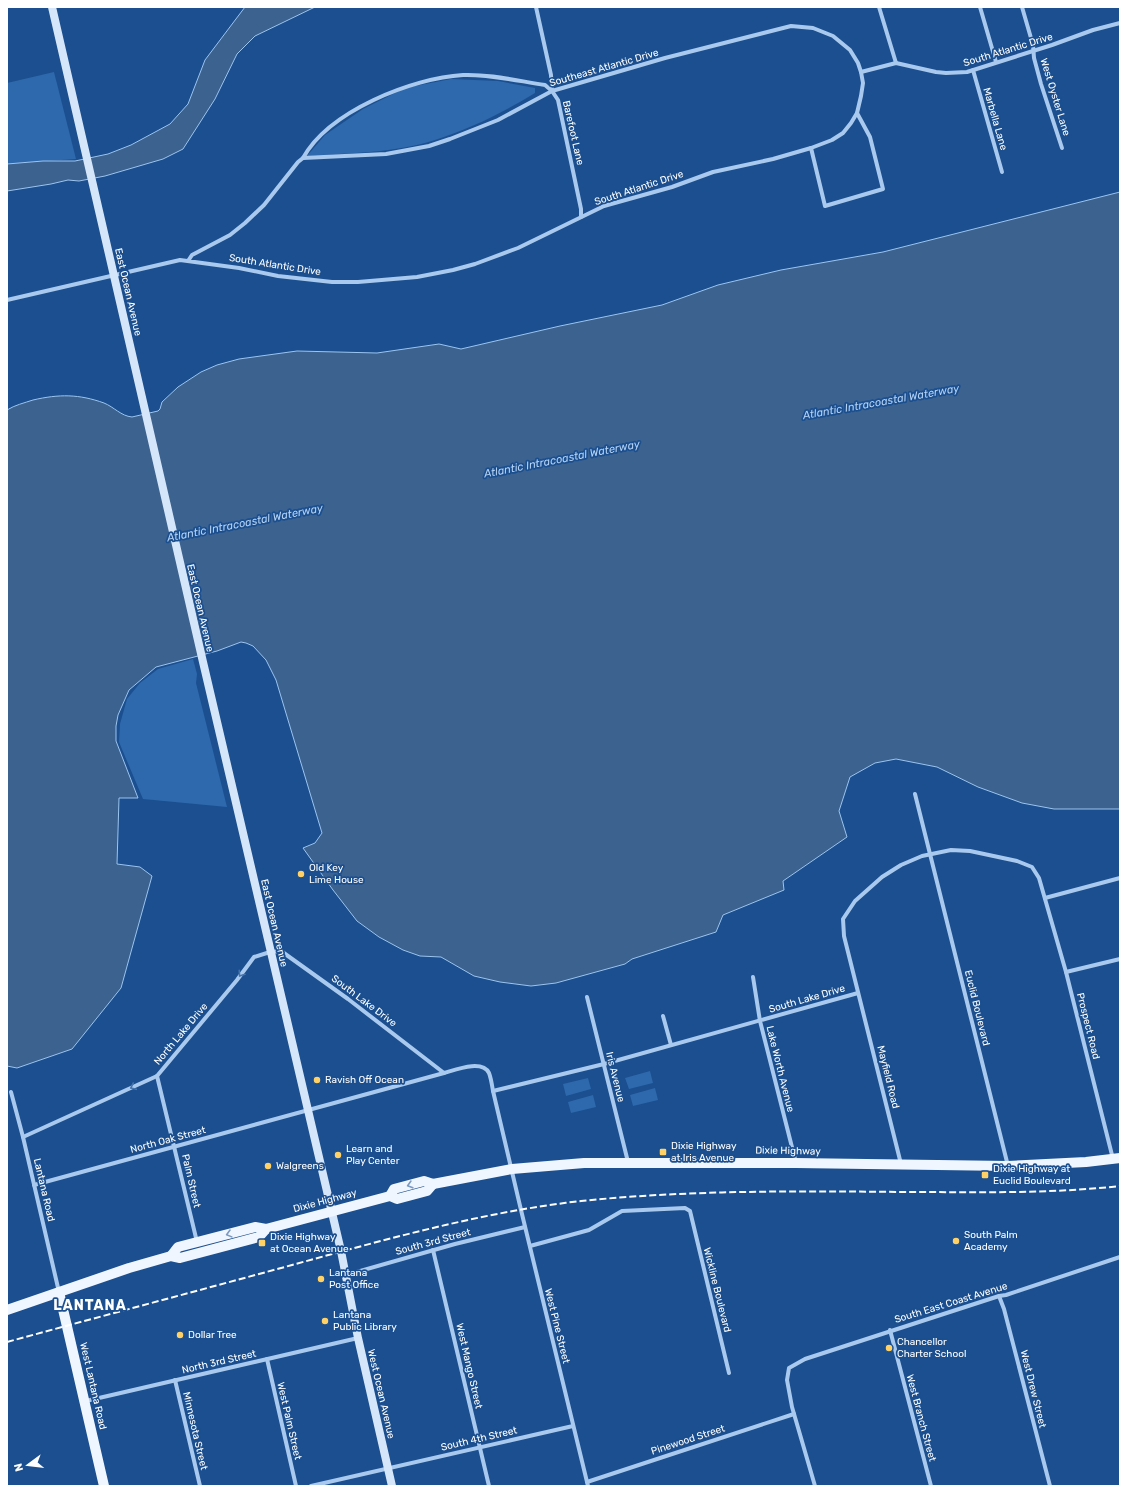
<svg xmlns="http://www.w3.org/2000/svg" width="1127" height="1493" font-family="Rubik,sans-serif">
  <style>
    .green { fill: #2e69ad }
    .water { fill: #3c6290; stroke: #9cc4f0 }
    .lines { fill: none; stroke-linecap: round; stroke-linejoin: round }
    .street { stroke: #a9c9ee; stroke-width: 4 }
    .secondary { stroke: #d6e6fa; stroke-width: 8 }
    .primary { stroke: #f0f6ff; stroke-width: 10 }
    .rail { stroke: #fff; stroke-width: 2; stroke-dasharray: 7 3; stroke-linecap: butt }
    .oneway { stroke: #4674ac }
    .oneway2 { stroke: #7b9ac1 }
    .poi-dot { fill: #ffd166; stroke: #1b4f8f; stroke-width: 1.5 }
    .labels { text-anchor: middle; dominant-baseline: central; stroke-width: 3.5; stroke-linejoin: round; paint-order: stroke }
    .street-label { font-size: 10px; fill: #fff; stroke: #1b4f8f }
    .poi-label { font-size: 10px; fill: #fff; stroke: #1b4f8f; text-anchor: start }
    .water-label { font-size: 11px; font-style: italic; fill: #b5d3f5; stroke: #1b4f8f }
    .district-label { font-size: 14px; font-weight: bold; letter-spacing: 1px; fill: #fff; stroke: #1b4f8f }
  </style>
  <rect width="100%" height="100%" fill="#1b4f8f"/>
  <g class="green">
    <path d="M54 72 76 159 7 164V83Z"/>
    <path d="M451 79 498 81 535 88V93C504 112 470 129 435 140 396 153 349 153 307 156L325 135 363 109 405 88Z"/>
    <path d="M193 659 197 674 196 683 227 807 143 799 119 742 120 724 127 699 140 683 158 669Z"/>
    <path d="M650 1071 653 1083 629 1089 625 1078Z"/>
    <path d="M588 1078 591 1089 566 1096 563 1084Z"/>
    <path d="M655 1088 658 1100 633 1106 630 1095Z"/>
    <path d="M593 1095 596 1107 571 1113 568 1102Z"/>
  </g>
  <g class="water">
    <path d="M245 7H315L255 36 237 54 215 99 183 149 163 159 105 176 79 181 68 180 51 184 7 191V164L43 161H75L108 154 131 145 170 124 188 104 205 60Z"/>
    <path d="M1120 192V809H1054L1022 803 978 787 937 767 896 759 875 763 850 777 839 811 847 837 783 881 784 890 723 915 716 932 632 959 625 964 556 983 531 986 500 982 474 976 441 957 420 956 403 950 379 937 357 921 333 890 303 848 315 843 322 833 276 680 266 660 253 646 246 643 241 642 217 651 156 667 129 690 118 715 116 726V741L138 798H119L117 864 140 867 152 876 121 988 72 1049 17 1068 7 1066V410C15 405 24 403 33 400 59 394 79 394 104 403 114 407 121 416 132 417L158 411 160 409 162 402 178 387 201 372 217 365 239 359 297 351 377 353 439 344 461 349 560 326 662 305 718 285 781 270 883 252Z"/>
  </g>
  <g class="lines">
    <g class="street">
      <path d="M536 7 551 75 552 91 558 100 581 209V217"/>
      <path d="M879 7 896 63"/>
      <path d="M980 7 996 62"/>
      <path d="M1022 7 1033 45 1034 58 1041 84 1062 148"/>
      <path d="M973 70 1002 172"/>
      <path d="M861 72 896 63 936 72 946 73 967 72 1052 45 1093 30 1120 23"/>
      <path d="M811 148 825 206 883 189 870 137 857 113"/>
      <path d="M303 158C329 111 412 78 463 75 490 74 518 81 545 85L552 91"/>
      <path d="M7 300 180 260 239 268 278 276 332 282H358L417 277 453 270 475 264 518 248 604 206 672 187 713 172 773 159 811 148 832 140 843 133 851 123 857 113 861 96 863 83 861 72 858 63 850 50 833 36 813 28 791 26 665 58 552 91 498 120 450 139 429 146 386 154 303 158 298 162 264 205 245 223 230 235 192 255 188 261"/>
      <path d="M915 794 1008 1166"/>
      <path d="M1045 898 1120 878"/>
      <path d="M1066 972 1120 959"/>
      <path d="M753 977 760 1021 796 1163"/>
      <path d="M587 997 628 1162"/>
      <path d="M663 1016 671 1045"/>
      <path d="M157 1076 197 1242"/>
      <path d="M493 1091 604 1064 858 993"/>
      <path d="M11 1092 23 1137 59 1292"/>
      <path d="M23 1137 157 1076 237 980 254 957 270 952 281 951 348 999 444 1073"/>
      <path d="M901 1164 844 936 843 919 855 901 882 877 901 865 922 856 951 850 970 851 1017 861 1032 867 1039 878 1066 972 1113 1159"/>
      <path d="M34 1185 444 1073C455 1070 482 1059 489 1073 491 1078 492 1085 493 1091L521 1210 588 1486"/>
      <path d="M530 1246 589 1230 622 1211 685 1208 690 1211 729 1373"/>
      <path d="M433 1250 489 1486"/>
      <path d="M346 1275 455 1244 525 1227"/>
      <path d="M999 1296 1004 1309 1050 1486"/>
      <path d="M890 1330 931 1486"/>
      <path d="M267 1359 296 1486"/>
      <path d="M175 1380 200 1486"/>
      <path d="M86 1401 358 1338"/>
      <path d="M587 1482 794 1414"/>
      <path d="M311 1486 573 1426"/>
      <path d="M815 1486 792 1407 787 1380 789 1368 805 1359 999 1296 1006 1295 1120 1257"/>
    </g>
    <path class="secondary" d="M52 7 203 662 341 1251 358 1338 392 1486"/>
    <g class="primary">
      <path d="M390 1196 394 1189 424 1181 433 1184 512 1169 584 1163H796L1008 1166 1086 1162 1120 1158"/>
      <path d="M171 1256 178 1247 255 1227 266 1229 390 1196 397 1199 427 1191 433 1184"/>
      <path d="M59 1292 104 1486"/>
      <path d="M7 1310 129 1268 171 1256 180 1258 259 1237 266 1229"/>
    </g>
    <path class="rail" d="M7 1342C102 1316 197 1291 292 1265 387 1239 483 1212 581 1201 689 1190 795 1191 904 1192 976 1192 1048 1194 1120 1186"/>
  </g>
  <defs><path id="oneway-chevron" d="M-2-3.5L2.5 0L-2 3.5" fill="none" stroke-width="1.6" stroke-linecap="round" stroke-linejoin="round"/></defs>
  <g class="oneway">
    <use href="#oneway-chevron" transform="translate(241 974) rotate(124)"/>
    <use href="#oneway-chevron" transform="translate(133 1087) rotate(155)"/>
  </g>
  <g class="oneway2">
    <use href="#oneway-chevron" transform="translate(410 1185) rotate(164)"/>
    <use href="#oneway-chevron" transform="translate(229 1234) rotate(165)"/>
  </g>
  <g class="poi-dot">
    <circle cx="301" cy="874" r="4"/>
    <circle cx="317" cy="1080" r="4"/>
    <rect x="659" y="1148" width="8" height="8" rx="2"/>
    <circle cx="338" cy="1155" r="4"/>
    <circle cx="268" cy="1166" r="4"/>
    <rect x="981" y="1171" width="8" height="8" rx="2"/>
    <circle cx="956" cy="1241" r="4"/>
    <rect x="258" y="1239" width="8" height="8" rx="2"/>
    <circle cx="321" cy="1279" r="4"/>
    <circle cx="325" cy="1321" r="4"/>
    <circle cx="180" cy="1335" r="4"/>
    <circle cx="889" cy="1348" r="4"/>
  </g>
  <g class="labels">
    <g class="street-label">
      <text transform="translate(1008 50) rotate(-17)">South Atlantic Drive</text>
      <text transform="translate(604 68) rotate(-16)">Southeast Atlantic Drive</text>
      <text transform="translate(1055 97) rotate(73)">West Oyster Lane</text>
      <text transform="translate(995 119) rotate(74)">Marbella Lane</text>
      <text transform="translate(573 133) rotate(77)">Barefoot Lane</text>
      <text transform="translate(639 188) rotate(-18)">South Atlantic Drive</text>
      <text transform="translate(275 265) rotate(9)">South Atlantic Drive</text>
      <text transform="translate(128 292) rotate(77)">East Ocean Avenue</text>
      <text transform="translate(200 608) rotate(77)">East Ocean Avenue</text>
      <text transform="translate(274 923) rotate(77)">East Ocean Avenue</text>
      <text transform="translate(807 999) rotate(-16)">South Lake Drive</text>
      <text transform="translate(364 1001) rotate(37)">South Lake Drive</text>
      <text transform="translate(977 1008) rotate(76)">Euclid Boulevard</text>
      <text transform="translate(1088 1026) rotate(76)">Prospect Road</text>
      <text transform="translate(181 1034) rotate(-50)">North Lake Drive</text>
      <text transform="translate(780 1069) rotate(76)">Lake Worth Avenue</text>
      <text transform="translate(615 1077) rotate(76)">Iris Avenue</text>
      <text transform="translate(888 1077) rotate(76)">Mayfield Road</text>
      <text transform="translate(168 1140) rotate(-15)">North Oak Street</text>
      <text transform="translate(788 1151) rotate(1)">Dixie Highway</text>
      <text transform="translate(191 1181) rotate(77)">Palm Street</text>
      <text transform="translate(44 1190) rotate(77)">Lantana Road</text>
      <text transform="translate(325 1201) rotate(-15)">Dixie Highway</text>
      <text transform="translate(433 1242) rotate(-15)">South 3rd Street</text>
      <text transform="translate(717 1290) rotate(76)">Wickline Boulevard</text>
      <text transform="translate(951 1303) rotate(-17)">South East Coast Avenue</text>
      <text transform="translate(557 1326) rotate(76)">West Pine Street</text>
      <text transform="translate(219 1362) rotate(-13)">North 3rd Street</text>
      <text transform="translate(469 1366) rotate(77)">West Mango Street</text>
      <text transform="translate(93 1386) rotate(77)">West Lantana Road</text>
      <text transform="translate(1033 1389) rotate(76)">West Drew Street</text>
      <text transform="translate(381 1394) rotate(77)">West Ocean Avenue</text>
      <text transform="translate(921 1418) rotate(75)">West Branch Street</text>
      <text transform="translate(289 1421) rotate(77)">West Palm Street</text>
      <text transform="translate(195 1431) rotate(77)">Minnesota Street</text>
      <text transform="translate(479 1439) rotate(-13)">South 4th Street</text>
      <text transform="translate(688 1440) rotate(-18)">Pinewood Street</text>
    </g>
    <g class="poi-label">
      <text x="309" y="868">Old Key<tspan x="309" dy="12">Lime House</tspan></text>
      <text x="325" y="1080">Ravish Off Ocean</text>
      <text x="671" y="1146">Dixie Highway<tspan x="671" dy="12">at Iris Avenue</tspan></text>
      <text x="346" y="1149">Learn and<tspan x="346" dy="12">Play Center</tspan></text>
      <text x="276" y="1166">Walgreens</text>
      <text x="993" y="1169">Dixie Highway at<tspan x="993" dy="12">Euclid Boulevard</tspan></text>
      <text x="964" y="1235">South Palm<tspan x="964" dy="12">Academy</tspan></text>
      <text x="270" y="1237">Dixie Highway<tspan x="270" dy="12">at Ocean Avenue</tspan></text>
      <text x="329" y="1273">Lantana<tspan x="329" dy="12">Post Office</tspan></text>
      <text x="333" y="1315">Lantana<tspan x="333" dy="12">Public Library</tspan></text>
      <text x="188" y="1335">Dollar Tree</text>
      <text x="897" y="1342">Chancellor<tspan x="897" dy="12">Charter School</tspan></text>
    </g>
    <g class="water-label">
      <text transform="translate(881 402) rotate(-10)">Atlantic Intracoastal Waterway</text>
      <text transform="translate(562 459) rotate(-11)">Atlantic Intracoastal Waterway</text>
      <text transform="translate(245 523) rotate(-11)">Atlantic Intracoastal Waterway</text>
    </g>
    <g class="district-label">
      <text x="90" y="1305">LANTANA</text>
    </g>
  </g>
  <rect width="1127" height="1493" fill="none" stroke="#ffffff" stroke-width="16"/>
  <g transform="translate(28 1465) rotate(255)" stroke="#1b4f8f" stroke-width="3" paint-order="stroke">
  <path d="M0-3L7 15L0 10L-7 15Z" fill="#ffffff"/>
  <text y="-6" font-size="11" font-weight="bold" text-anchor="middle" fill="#ffffff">N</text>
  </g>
</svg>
